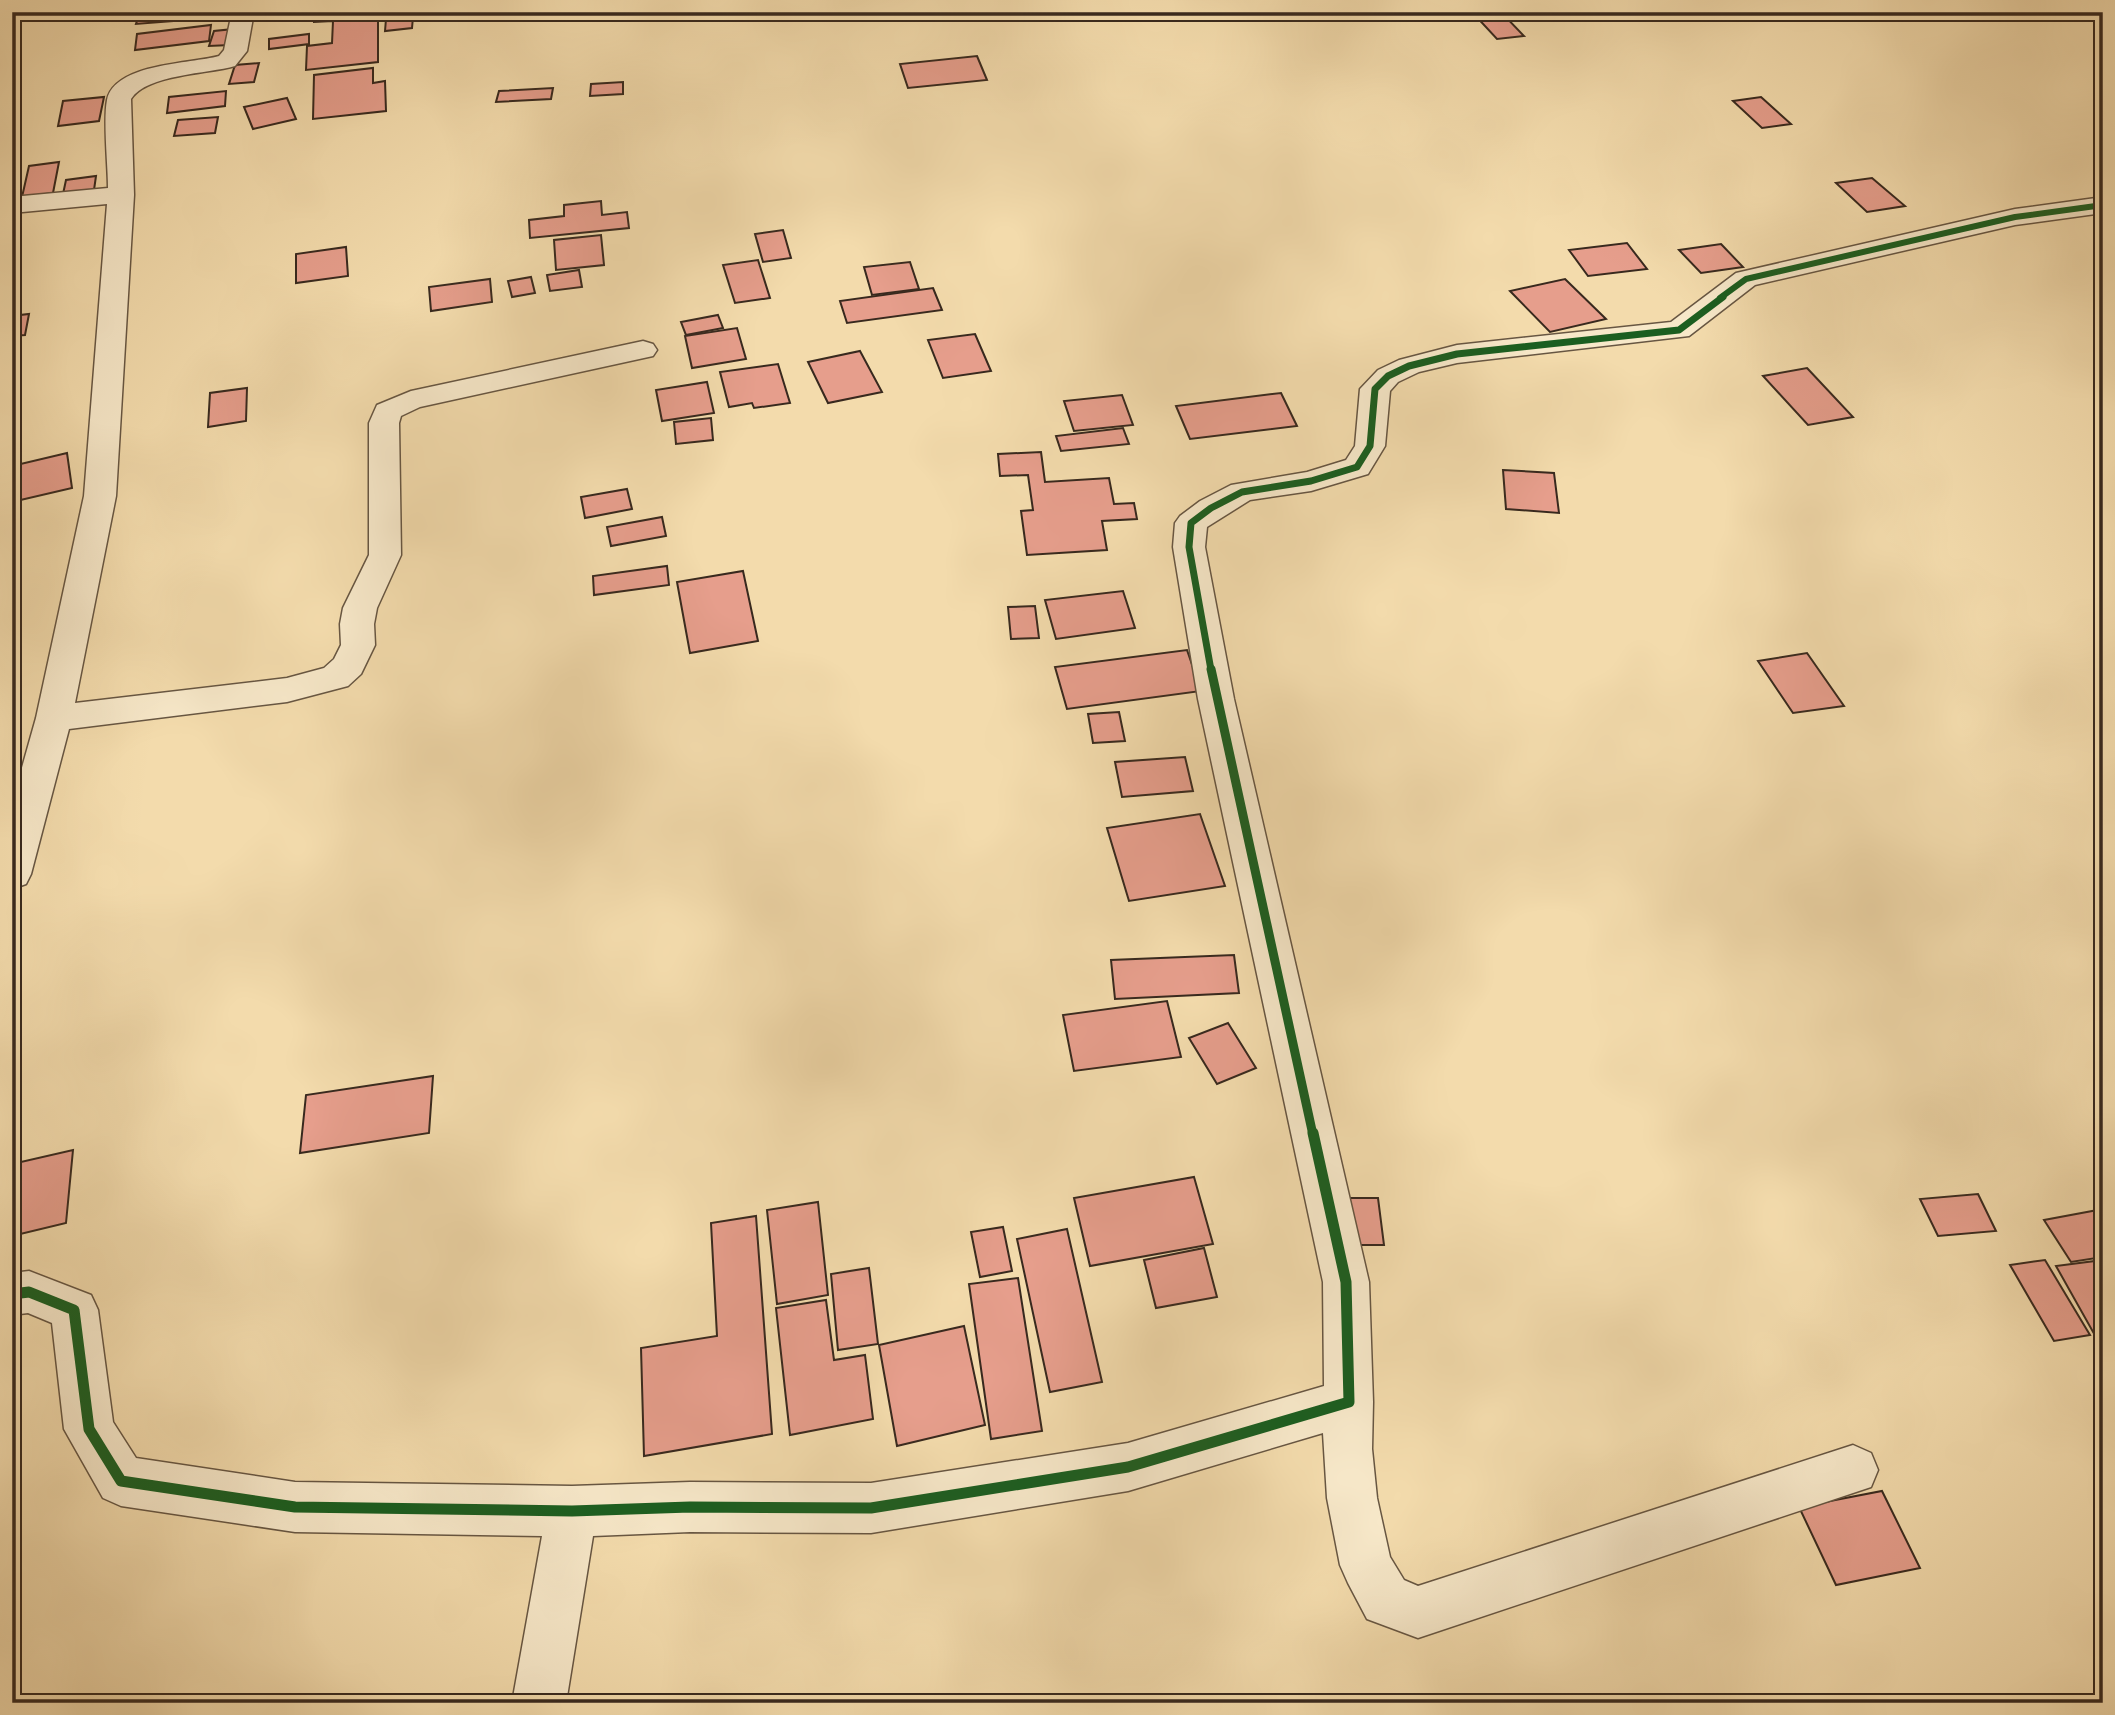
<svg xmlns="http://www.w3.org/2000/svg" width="2115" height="1715" font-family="'IM FELL Double Pica',serif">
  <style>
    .building { fill: #e69e8c; stroke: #38291e; stroke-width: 2 }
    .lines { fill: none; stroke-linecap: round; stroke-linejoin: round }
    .minor-casing { stroke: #675642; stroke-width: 3 }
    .minor { fill: #f7e8c9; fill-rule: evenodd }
    .cycleway-far3-casing { stroke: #f7e8c9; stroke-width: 9 }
    .cycleway-far2-casing { stroke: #f7e8c9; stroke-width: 10 }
    .cycleway-far1-casing { stroke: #f7e8c9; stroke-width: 13 }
    .cycleway-casing { stroke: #f7e8c9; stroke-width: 16 }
    .cycleway-far3 { stroke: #1b5e20; stroke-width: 6 }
    .cycleway-far2 { stroke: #1b5e20; stroke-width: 7 }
    .cycleway-far1 { stroke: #1b5e20; stroke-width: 9 }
    .cycleway { stroke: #1b5e20; stroke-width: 11 }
  </style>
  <rect width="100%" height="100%" fill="#f3dbac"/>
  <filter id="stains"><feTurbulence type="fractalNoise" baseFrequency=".00286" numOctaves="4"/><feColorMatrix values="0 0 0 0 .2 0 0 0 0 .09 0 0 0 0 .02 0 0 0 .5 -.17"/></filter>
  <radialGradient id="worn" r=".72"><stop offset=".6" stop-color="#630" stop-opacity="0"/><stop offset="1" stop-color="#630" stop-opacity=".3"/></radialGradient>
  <g class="building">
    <path d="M140 12H188L186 20 136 24Z"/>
    <path d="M314 12H366V19L378 18V62L306 70 307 46 332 43 333 21 314 22Z"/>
    <path d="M1472 12H1501L1524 36 1497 39Z"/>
    <path d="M413 17 412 28 385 31 386 19Z"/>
    <path d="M211 25 209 41 135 50 137 34Z"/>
    <path d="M234 29 230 45 209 46 214 31Z"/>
    <path d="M309 34V44L269 49V39Z"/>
    <path d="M977 56 987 80 908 88 900 64Z"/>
    <path d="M259 63 254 82 229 84 235 65Z"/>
    <path d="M373 68V83L385 81 386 111 313 119 314 75Z"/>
    <path d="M623 82V94L590 96 591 84Z"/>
    <path d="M553 88 551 99 496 102 499 91Z"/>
    <path d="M226 91 225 106 167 113 169 97Z"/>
    <path d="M104 97 99 121 58 126 63 101Z"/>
    <path d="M1761 97 1791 124 1762 128 1733 101Z"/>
    <path d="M287 98 296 119 253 129 244 107Z"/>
    <path d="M218 117 215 133 174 136 178 120Z"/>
    <path d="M59 162 53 193 22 197 29 166Z"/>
    <path d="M96 176 94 190 63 194 66 180Z"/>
    <path d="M1872 178 1905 206 1867 212 1836 183Z"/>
    <path d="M601 201 602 215 627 212 629 228 530 238 529 220 564 216V205Z"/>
    <path d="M783 230 791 258 763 262 755 234Z"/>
    <path d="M601 235 604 265 556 270 554 240Z"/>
    <path d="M1627 243 1647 269 1588 276 1569 250Z"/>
    <path d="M1721 244 1743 267 1701 273 1679 250Z"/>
    <path d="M346 247 348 276 296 283V254Z"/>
    <path d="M758 260 770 298 735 303 723 265Z"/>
    <path d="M910 262 919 289 872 295 864 267Z"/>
    <path d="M579 270 582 287 550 291 547 275Z"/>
    <path d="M531 277 535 293 512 297 508 281Z"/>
    <path d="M490 279 492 302 431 311 429 287Z"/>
    <path d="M1565 279 1606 319 1550 332 1510 291Z"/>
    <path d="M933 288 942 310 847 323 840 301Z"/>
    <path d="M29 314 25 335 12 336V316Z"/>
    <path d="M718 315 723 328 686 335 681 322Z"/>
    <path d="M737 328 746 359 692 368 685 336Z"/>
    <path d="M975 334 991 371 943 378 928 340Z"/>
    <path d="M860 351 882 392 828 403 808 362Z"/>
    <path d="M778 364 790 403 754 408 752 403 729 407 720 372Z"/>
    <path d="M1807 368 1853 417 1808 425 1763 376Z"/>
    <path d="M707 382 714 413 662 421 656 390Z"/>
    <path d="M247 388 246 421 208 427 210 393Z"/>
    <path d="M1281 393 1297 426 1190 439 1176 406Z"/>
    <path d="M1122 395 1133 425 1074 431 1064 401Z"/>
    <path d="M711 418 713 440 676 444 674 422Z"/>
    <path d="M1123 428 1129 444 1061 451 1056 436Z"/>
    <path d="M1041 452 1045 482 1109 478 1114 504 1134 503 1137 519 1102 521 1107 550 1027 555 1021 511 1033 510 1028 475 1000 476 998 454Z"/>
    <path d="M67 453 72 488 12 502V466Z"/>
    <path d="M1503 470 1554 473 1559 513 1506 509Z"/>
    <path d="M627 489 632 509 585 518 581 497Z"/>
    <path d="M662 517 666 536 611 546 607 527Z"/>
    <path d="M667 566 669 585 594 595 593 576Z"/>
    <path d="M743 571 758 641 690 653 677 582Z"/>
    <path d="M1123 591 1135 628 1056 639 1045 600Z"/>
    <path d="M1035 606 1039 638 1011 639 1008 607Z"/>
    <path d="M1187 650 1201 691 1067 709 1055 667Z"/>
    <path d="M1807 653 1844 706 1793 713 1758 661Z"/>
    <path d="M1119 712 1125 741 1093 743 1088 714Z"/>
    <path d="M1185 757 1193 791 1122 797 1115 762Z"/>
    <path d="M1200 814 1225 886 1129 901 1107 828Z"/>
    <path d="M1234 955 1239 993 1115 999 1111 960Z"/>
    <path d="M1167 1001 1181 1057 1074 1071 1063 1015Z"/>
    <path d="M1228 1023 1256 1068 1217 1084 1189 1038Z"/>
    <path d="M433 1076 429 1133 300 1153 306 1095Z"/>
    <path d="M73 1150 66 1223 12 1236V1164Z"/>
    <path d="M1194 1177 1213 1244 1090 1266 1074 1198Z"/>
    <path d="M1978 1194 1996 1231 1938 1236 1920 1199Z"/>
    <path d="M1336 1198H1378L1384 1245H1343Z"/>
    <path d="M818 1202 828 1295 777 1304 767 1210Z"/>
    <path d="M2103 1209V1257L2071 1262 2044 1220Z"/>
    <path d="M756 1216 772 1434 644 1456 641 1348 717 1336 711 1223Z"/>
    <path d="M1003 1227 1012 1271 980 1277 971 1232Z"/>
    <path d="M1067 1229 1102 1382 1050 1392 1017 1239Z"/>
    <path d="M1204 1248 1217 1297 1156 1308 1144 1260Z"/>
    <path d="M2045 1260 2090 1335 2054 1341 2010 1265Z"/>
    <path d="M2103 1260V1338L2097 1339 2056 1266Z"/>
    <path d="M869 1268 878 1344 838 1350 831 1274Z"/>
    <path d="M1018 1278 1042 1431 991 1439 969 1284Z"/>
    <path d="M826 1300 834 1360 865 1355 873 1419 790 1435 776 1308Z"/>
    <path d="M964 1326 985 1425 897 1446 879 1345Z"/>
    <path d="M1882 1491 1920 1568 1836 1585 1799 1507Z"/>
  </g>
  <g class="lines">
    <defs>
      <g id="minor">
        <path d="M232 12H254L247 51 235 66C208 74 147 74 131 99L134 195 116 496 75 703 287 678 324 668 334 659 341 645 340 624 343 608 369 555V423L377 405 411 391 643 341 653 344 657 350 653 356 420 407 401 416 399 423 401 555 377 608 374 624 375 645 361 674 348 686 287 702 69 729 31 874 26 884 12 889V803L36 718 84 496 107 204 12 213V197L108 188C108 166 103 120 107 100 115 63 190 64 219 56L224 50Z"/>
        <path d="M2103 197V213L2015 225 1755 285 1689 336 1457 363 1419 372 1398 382 1390 391 1385 446 1368 474 1311 491 1250 500 1207 527 1205 547 1234 699 1369 1282 1373 1402 1372 1449 1377 1498 1390 1557 1404 1580 1418 1586 1853 1445 1871 1453 1878 1470 1871 1487 1418 1638 1367 1619 1348 1583 1340 1565 1327 1498 1323 1433 1128 1491 871 1533 690 1532 593 1536 566 1703H512L542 1536 295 1532 121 1506 103 1498 64 1429 52 1323 28 1313 12 1315V1273L29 1271 91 1295 98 1310 113 1422 136 1458 295 1482 572 1486 690 1482 871 1483 1128 1443 1324 1386 1323 1282 1198 699 1173 547 1175 523 1180 516 1200 501 1231 485 1307 472 1346 460 1355 446 1360 389 1378 370 1399 360 1457 345 1671 322 1736 273 2015 209Z"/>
      </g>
    </defs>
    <use href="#minor" class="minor-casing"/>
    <use href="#minor" class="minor"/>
    <defs>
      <path id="cycleway-far3" d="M1720 298 1746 279 2015 217 2103 205"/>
      <path id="cycleway-far2" d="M1211 670 1189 547 1191 523 1211 508 1242 492 1311 481 1357 467 1370 446 1375 389 1388 376 1409 366 1457 354 1679 330 1723 297"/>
      <path id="cycleway-far1" d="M1211 669 1313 1135"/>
      <path id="cycleway" d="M12 1294 29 1292 74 1310 89 1429 121 1481 295 1507 572 1511 690 1507 871 1508 1128 1467 1349 1402 1346 1282 1313 1133"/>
    </defs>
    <use href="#cycleway-far3" class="cycleway-far3-casing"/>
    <use href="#cycleway-far2" class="cycleway-far2-casing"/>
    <use href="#cycleway-far1" class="cycleway-far1-casing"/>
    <use href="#cycleway" class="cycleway-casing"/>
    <use href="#cycleway-far3" class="cycleway-far3"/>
    <use href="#cycleway-far2" class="cycleway-far2"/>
    <use href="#cycleway-far1" class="cycleway-far1"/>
    <use href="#cycleway" class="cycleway"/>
  </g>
  <rect width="2115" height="1715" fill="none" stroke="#f3dbac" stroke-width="42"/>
  <rect x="14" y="14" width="2087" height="1687" fill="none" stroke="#38291e" stroke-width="3.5"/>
  <rect x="21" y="21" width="2073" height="1673" fill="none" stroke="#38291e" stroke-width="2"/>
  <rect width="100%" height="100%" filter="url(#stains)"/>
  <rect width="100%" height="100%" fill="url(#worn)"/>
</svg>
